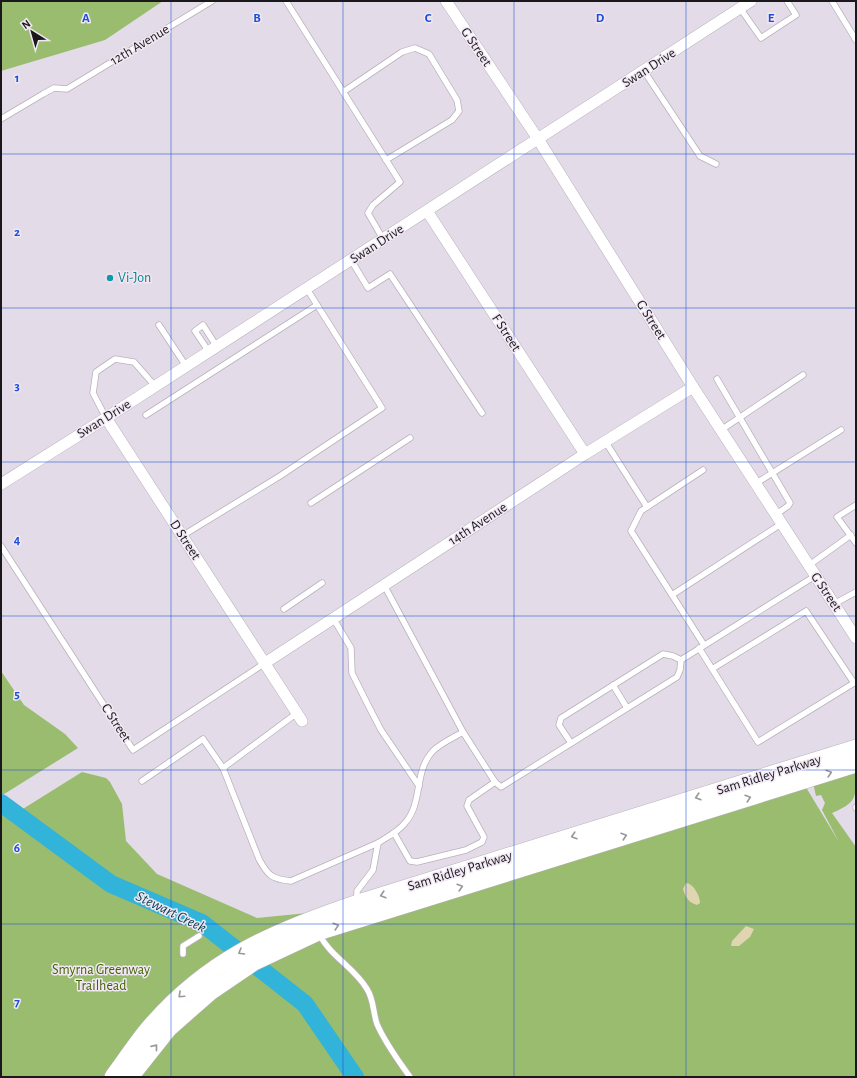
<svg xmlns="http://www.w3.org/2000/svg" width="857" height="1078" font-family="'Alegreya Sans',sans-serif">
  <style>
    .green { fill: #99bc6f }
    .sand { fill: #dfd5b0 }
    .lines { fill: none; stroke-linecap: round; stroke-linejoin: round }
    .river { stroke: #32b3d9; stroke-width: 18 }
    .service-casing { stroke: #b9b1bd; stroke-width: 7 }
    .minor-casing { stroke: #b9b1bd; stroke-width: 12 }
    .primary-casing { stroke: #b9b1bd; stroke-width: 18 }
    .service { stroke: #fff; stroke-width: 5.5 }
    .minor { stroke: #fff; stroke-width: 11 }
    .primary { stroke: #fff; stroke-width: 17 }
    .oneway { stroke: #989799 }
    .grid { fill: none; stroke: #1d4ed8; stroke-width: 1; stroke-opacity: 0.55 }
    .culture-dot { fill: #0f9aa8; stroke: #f1e8f4; stroke-width: 1.5 }
    .labels { text-anchor: middle; dominant-baseline: central; stroke-width: 3; stroke-linejoin: round; paint-order: stroke }
    .street-label { font-size: 14px; fill: #1b181c; stroke: #f1e8f4 }
    .culture-label { font-size: 14px; fill: #0d838f; stroke: #f1e8f4; text-anchor: start }
    .park-label { font-size: 14px; fill: #416200; stroke: #f1e8f4 }
    .water-label { font-size: 15px; font-style: italic; fill: #053e4e; stroke: #f1e8f4 }
    .grid-label { font-size: 13px; text-anchor: middle; font-weight: bold; fill: #1d4ed8; stroke: #f1e8f4; stroke-width: 3; stroke-linejoin: round; paint-order: stroke }
  </style>
  <rect width="100%" height="100%" fill="#e3dbe7"/>
  <g class="green">
    <path d="M1 1H163L105 40 1 71Z"/>
    <path d="M1 671 24 705 65 734 78 748 1 796Z"/>
    <path d="M856 770C856 799 857 802 832 813L856 847V1077H1V802L18 812 82 772 106 778 110 782 122 804 126 841 157 874 257 918 368 907 804 784 839 842 822 810 825 803 821 795 816 796 813 783Z"/>
  </g>
  <g class="sand">
    <path d="M686 883C693 883 700 896 700 903L697 905C689 903 685 897 683 889Z"/>
    <path d="M746 926 754 929 750 937 739 946H731L732 941Z"/>
  </g>
  <g class="lines">
    <path class="river" d="M1 803 111 884 202 923 305 1004 355 1077"/>
    <defs>
      <g id="service">
        <path d="M286 1 400 182 373 205 368 213 383 239"/>
        <path d="M832 1 856 40"/>
        <path d="M740 8 761 38 796 15 787 1"/>
        <path d="M644 71 700 156 716 164"/>
        <path d="M343 92 402 52 415 48 429 54 457 100 459 111 452 120 386 160"/>
        <path d="M1 119 43 94 54 88 67 89 212 1"/>
        <path d="M351 260 368 288 390 274 482 413"/>
        <path d="M159 325 186 366"/>
        <path d="M209 352 195 331 203 325 217 347"/>
        <path d="M717 379 790 503 788 506 775 515"/>
        <path d="M146 415 317 305"/>
        <path d="M106 418 93 393 96 372 115 359 134 362 155 386"/>
        <path d="M721 430 803 375"/>
        <path d="M605 441 647 507"/>
        <path d="M703 470 641 511 631 531 672 595 781 524"/>
        <path d="M755 484 841 430"/>
        <path d="M311 503 410 438"/>
        <path d="M856 505 837 517 856 543"/>
        <path d="M182 536 280 476 382 408 307 289"/>
        <path d="M1 546 133 750 265 663"/>
        <path d="M808 566 851 535"/>
        <path d="M384 585 463 732"/>
        <path d="M672 595 704 645"/>
        <path d="M834 604 856 592"/>
        <path d="M284 609 322 583"/>
        <path d="M333 618 351 648 352 673 368 705 381 730 419 786"/>
        <path d="M699 648 758 742 854 683 806 611 712 669"/>
        <path d="M613 685 627 708"/>
        <path d="M297 713 223 768 259 859C268 876 272 879 291 881L378 843"/>
        <path d="M571 743 559 725 561 718 663 654 673 656 681 660"/>
        <path d="M142 781 203 739 223 768"/>
        <path d="M856 807V808"/>
        <path d="M394 833 410 861 417 862 466 850 482 842 484 837 467 806 469 800 495 782"/>
        <path d="M357 900V891L373 870 378 843C387 837 398 832 405 823 423 803 414 772 432 752 439 744 453 738 463 732L495 782 501 787 677 677 680 670 681 660 815 576"/>
        <path d="M319 934C331 957 354 967 367 989 374 1000 373 1013 377 1024 385 1043 398 1060 410 1077"/>
        <path d="M183 954V946L199 936"/>
      </g>
      <g id="minor">
        <path d="M446 1 538 139 693 387 856 638"/>
        <path d="M427 211 585 454"/>
        <path d="M106 418 302 721"/>
        <path d="M1 484 106 418 751 1"/>
        <path d="M265 663 585 454 693 387"/>
      </g>
      <g id="primary">
        <path d="M113 1077C124 1062 134 1047 145 1033 204 961 272 932 358 903L856 748"/>
        <path d="M130 1077 169 1028 210 992 254 962 318 932 856 764"/>
      </g>
    </defs>
    <use href="#service" class="service-casing"/>
    <use href="#minor" class="minor-casing"/>
    <use href="#primary" class="primary-casing"/>
    <use href="#service" class="service"/>
    <use href="#minor" class="minor"/>
    <use href="#primary" class="primary"/>
  </g>
  <defs><path id="oneway-chevron" d="M-2-3.5L2.5 0L-2 3.5" fill="none" stroke-width="1.6" stroke-linecap="round" stroke-linejoin="round"/></defs>
  <g class="oneway">
    <use href="#oneway-chevron" transform="translate(829 773) rotate(-17)"/>
    <use href="#oneway-chevron" transform="translate(698 797) rotate(163)"/>
    <use href="#oneway-chevron" transform="translate(748 798) rotate(-17)"/>
    <use href="#oneway-chevron" transform="translate(574 836) rotate(163)"/>
    <use href="#oneway-chevron" transform="translate(624 836) rotate(-17)"/>
    <use href="#oneway-chevron" transform="translate(460 887) rotate(-17)"/>
    <use href="#oneway-chevron" transform="translate(383 895) rotate(163)"/>
    <use href="#oneway-chevron" transform="translate(336 926) rotate(-17)"/>
    <use href="#oneway-chevron" transform="translate(241 952) rotate(150)"/>
    <use href="#oneway-chevron" transform="translate(181 995) rotate(137)"/>
    <use href="#oneway-chevron" transform="translate(155 1047) rotate(-51)"/>
  </g>
  <path class="grid" d="M171 1V1077M343 1V1077M514 1V1077M686 1V1077M1 154H856M1 308H856M1 462H856M1 616H856M1 770H856M1 924H856"/>
  <circle class="culture-dot" cx="110" cy="278" r="4"/>
  <g class="labels">
    <g class="street-label">
      <text transform="translate(140 45) rotate(-31)">12th Avenue</text>
      <text transform="translate(476 47) rotate(56)">G Street</text>
      <text transform="translate(649 68) rotate(-33)">Swan Drive</text>
      <text transform="translate(377 244) rotate(-33)">Swan Drive</text>
      <text transform="translate(651 320) rotate(58)">G Street</text>
      <text transform="translate(506 333) rotate(57)">F Street</text>
      <text transform="translate(104 419) rotate(-32)">Swan Drive</text>
      <text transform="translate(478 524) rotate(-33)">14th Avenue</text>
      <text transform="translate(185 540) rotate(57)">D Street</text>
      <text transform="translate(826 592) rotate(56)">G Street</text>
      <text transform="translate(116 723) rotate(57)">C Street</text>
      <text transform="translate(769 775) rotate(-17)">Sam Ridley Parkway</text>
      <text transform="translate(460 871) rotate(-17)">Sam Ridley Parkway</text>
    </g>
    <g class="culture-label">
      <text x="118" y="278">Vi-Jon</text>
    </g>
    <g class="park-label">
      <text x="101" y="970">Smyrna Greenway<tspan x="101" dy="16">Trailhead</tspan></text>
    </g>
    <g class="water-label">
      <text transform="translate(171 912) rotate(26)">Stewart Creek</text>
    </g>
  </g>
  <g class="grid-label">
    <text x="86" y="22">A</text>
    <text x="257" y="22">B</text>
    <text x="428" y="22">C</text>
    <text x="600" y="22">D</text>
    <text x="771" y="22">E</text>
    <text x="17" y="82">1</text>
    <text x="17" y="236">2</text>
    <text x="17" y="390">3</text>
    <text x="17" y="544">4</text>
    <text x="17" y="698">5</text>
    <text x="17" y="852">6</text>
    <text x="17" y="1006">7</text>
  </g>
  <rect width="857" height="1078" fill="none" stroke="#1b181c" stroke-width="4"/>
  <g transform="translate(32 32) rotate(323)" stroke="#f1e8f4" stroke-width="3" paint-order="stroke">
  <path d="M0-3L7 15L0 10L-7 15Z" fill="#1b181c"/>
  <text y="-6" font-size="11" font-weight="bold" text-anchor="middle" fill="#1b181c">N</text>
  </g>
</svg>
